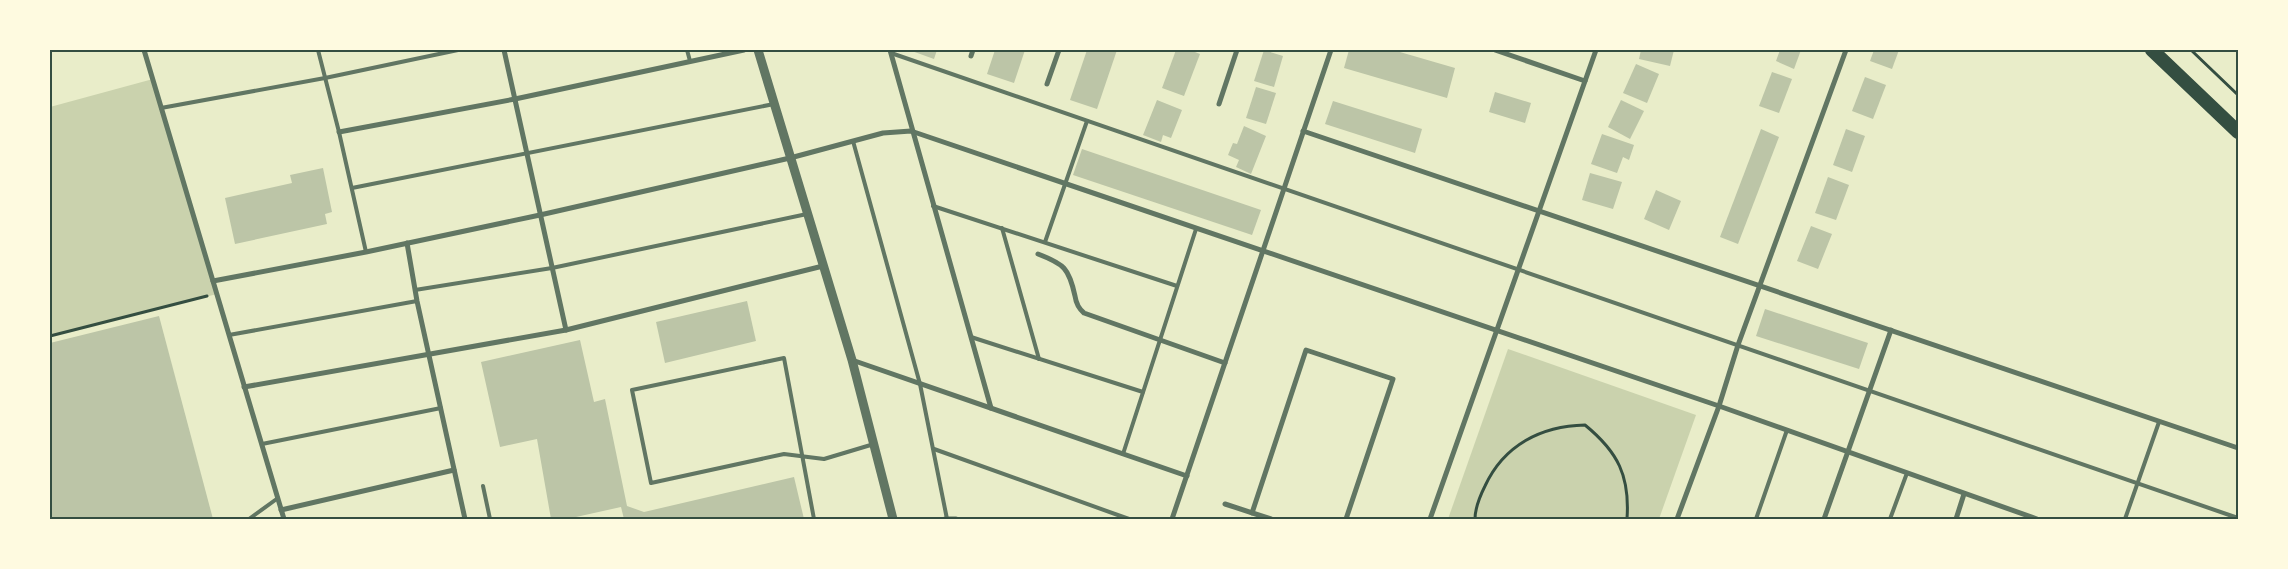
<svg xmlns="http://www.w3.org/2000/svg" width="2288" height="569" font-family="'Archivo Narrow',sans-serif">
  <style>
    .green { fill: #cad2ad }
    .building { fill: #bcc5a7 }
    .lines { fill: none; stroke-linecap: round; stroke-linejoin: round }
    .path { stroke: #344e41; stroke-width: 3 }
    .service { stroke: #617663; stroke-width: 4 }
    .minor { stroke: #617663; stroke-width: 5 }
    .tertiary { stroke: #617663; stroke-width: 9 }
    .trunk { stroke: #344e41; stroke-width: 14 }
    .neatline { fill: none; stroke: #344e41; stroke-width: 2 }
  </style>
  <rect width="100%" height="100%" fill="#e9edc9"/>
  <g class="green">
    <path d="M153 79 217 294 50 336V107Z"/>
    <path d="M1508 349 1696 415 1659 519H1448Z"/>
  </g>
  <g class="building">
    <path d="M909 50H937L934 59Z"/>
    <path d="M995 50H1025L1014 83 987 74Z"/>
    <path d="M1087 50H1117L1097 109 1070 100Z"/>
    <path d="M1176 50H1190L1200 54 1184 96 1162 88Z"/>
    <path d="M1264 50 1283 56 1274 87 1254 81Z"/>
    <path d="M1349 50H1393L1455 68 1447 98 1344 68Z"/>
    <path d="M1641 50H1674L1670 66 1639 59Z"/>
    <path d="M1780 50H1801L1794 69 1776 61Z"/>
    <path d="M1874 50H1899L1892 69 1870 61Z"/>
    <path d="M1636 64 1659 74 1647 103 1623 93Z"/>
    <path d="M1772 72 1792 79 1779 113 1759 106Z"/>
    <path d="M1865 77 1886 85 1873 119 1852 111Z"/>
    <path d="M1256 87 1276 93 1266 124 1246 118Z"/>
    <path d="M1495 92 1531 103 1525 123 1489 112Z"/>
    <path d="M1157 100 1182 110 1171 138 1163 135 1161 142 1143 135Z"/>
    <path d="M1621 100 1644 111 1630 139 1608 127Z"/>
    <path d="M1333 101 1422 129 1415 153 1325 124Z"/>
    <path d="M1244 126 1266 136 1251 174 1236 167 1239 160 1228 155 1233 143 1237 144Z"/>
    <path d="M1761 129 1779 137 1738 244 1720 237Z"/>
    <path d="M1846 129 1865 136 1852 172 1833 165Z"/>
    <path d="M1602 134 1634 145 1629 160 1623 157 1617 173 1591 164Z"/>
    <path d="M1082 149 1261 210 1252 235 1073 175Z"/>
    <path d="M323 168 332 212 325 214 327 224 235 244 225 198 292 183 290 175Z"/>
    <path d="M1590 173 1622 182 1613 209 1582 200Z"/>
    <path d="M1828 177 1849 185 1836 220 1815 213Z"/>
    <path d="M1656 190 1681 201 1669 230 1644 219Z"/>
    <path d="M1811 226 1832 234 1818 269 1797 261Z"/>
    <path d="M747 301 756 341 665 363 656 322Z"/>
    <path d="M1765 309 1868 343 1859 369 1756 336Z"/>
    <path d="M159 316 213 519H50V343Z"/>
    <path d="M580 340 594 402 605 399 627 506 644 512 794 477 804 519H624L621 507 567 519H551L537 439 500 447 481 362Z"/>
  </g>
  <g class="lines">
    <g class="path">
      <path d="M2191 50 2238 95"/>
      <path d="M50 336 207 296"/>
      <path d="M1475 519C1475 507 1480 496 1485 486 1504 445 1541 426 1585 425 1618 452 1630 476 1627 519"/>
    </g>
    <g class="service">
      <path d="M318 50 339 132 366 252"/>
      <path d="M687 50 690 61"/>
      <path d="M891 53 2238 518"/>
      <path d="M161 108 325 78 458 50"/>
      <path d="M853 141 920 384 947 519"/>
      <path d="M352 188 774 104"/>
      <path d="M933 206 1177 286"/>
      <path d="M1002 228 1039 359"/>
      <path d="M1045 242 1087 121"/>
      <path d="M415 290 552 268 807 214"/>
      <path d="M229 335 417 301"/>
      <path d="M971 337 1143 392"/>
      <path d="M262 444 441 408"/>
      <path d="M934 449 1129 519"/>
      <path d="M1123 454 1196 229"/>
      <path d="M483 486 490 519"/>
      <path d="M249 519 278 498"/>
      <path d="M814 519 784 358 632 390 651 483 784 454 824 459 874 444"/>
      <path d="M1756 519 1787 430"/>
      <path d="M1890 519 1907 473"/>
      <path d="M2125 519 2159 422"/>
    </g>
    <g class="minor">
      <path d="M144 50 284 519"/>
      <path d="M504 50 566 330"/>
      <path d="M890 50 991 408"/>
      <path d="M1495 50 1585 81"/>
      <path d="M971 56 973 50"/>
      <path d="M1047 84 1059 50"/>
      <path d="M1219 104 1237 50"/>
      <path d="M1303 131 2238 448"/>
      <path d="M339 132 515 99 744 50"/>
      <path d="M407 243 417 301 465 519"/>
      <path d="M1038 254C1064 264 1069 268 1075 296 1076 303 1078 308 1084 313L1225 363"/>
      <path d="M213 281 366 252 540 215 790 158 883 133 911 131 1719 406 2037 519"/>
      <path d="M852 360 1187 476"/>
      <path d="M244 387 566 330 823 266"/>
      <path d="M1225 504 1271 519"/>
      <path d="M281 510 454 470"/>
      <path d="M1252 513 1306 350 1393 379 1346 519"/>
      <path d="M945 519H956"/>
      <path d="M1172 519 1331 50"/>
      <path d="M1430 519 1596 50"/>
      <path d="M1677 519 1719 406 1738 345 1846 50"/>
      <path d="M1824 519 1891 330"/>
      <path d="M1956 519 1964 494"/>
    </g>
    <path class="tertiary" d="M758 50 852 360 893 519"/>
    <path class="trunk" d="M2152 50 2238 132"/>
  </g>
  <rect width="2288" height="569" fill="none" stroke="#fefae0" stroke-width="102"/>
  <rect x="51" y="51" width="2186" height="467" class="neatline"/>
</svg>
